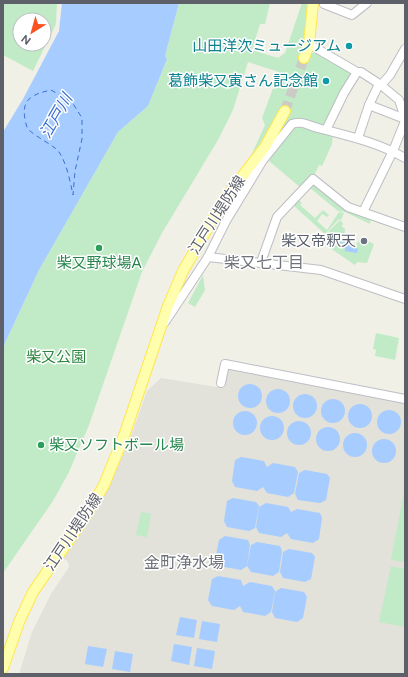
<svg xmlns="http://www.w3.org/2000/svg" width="408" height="677" font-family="Figtree,'Noto Sans JP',sans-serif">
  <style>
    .industrial { fill: #e2e1da }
    .green { fill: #c0ebc6; fill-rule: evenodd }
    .water { fill: #a7ccff }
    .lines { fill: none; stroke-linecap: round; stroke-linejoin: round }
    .ferry { stroke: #3c6fd0; stroke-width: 1; stroke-dasharray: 5 4; stroke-linecap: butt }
    .major-tunnel { stroke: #ccccc6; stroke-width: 10; stroke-dasharray: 10 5; stroke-linecap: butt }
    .minor-casing { stroke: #bdbec5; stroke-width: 10 }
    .major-casing { stroke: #ffe750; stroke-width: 12 }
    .minor { stroke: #fff; stroke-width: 8 }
    .major { stroke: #fffeac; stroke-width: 10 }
    .culture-dot { fill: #0f9aa8; stroke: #fff; stroke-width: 1.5 }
    .worship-dot { fill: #6b7280; stroke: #fff; stroke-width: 1.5 }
    .leisure-dot { fill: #2e9e5b; stroke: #fff; stroke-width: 1.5 }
    .labels { text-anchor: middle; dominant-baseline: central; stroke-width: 3; stroke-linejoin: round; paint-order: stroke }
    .culture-label { font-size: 15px; fill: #0d838f; stroke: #fff; text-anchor: end }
    .street-label { font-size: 15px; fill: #5d6068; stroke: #fff }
    .worship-label { font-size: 15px; fill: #5b616d; stroke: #fff; text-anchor: end }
    .leisure-label { font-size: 15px; fill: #27864d; stroke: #fff }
    .park-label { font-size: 15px; fill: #2c873e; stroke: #fff }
    .water-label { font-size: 16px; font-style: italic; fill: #3c6fd0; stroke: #fff }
    .neighbourhood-label { font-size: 16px; fill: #6e727a; stroke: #fff }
  </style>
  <rect width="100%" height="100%" fill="#f1f0e6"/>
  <path class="industrial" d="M227 367 405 402V674H19L32 632 51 594 69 567 68 562 63 558 109 487 131 436 147 391 161 378 223 388Z"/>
  <g class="green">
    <path d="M3 3H57L56 24 33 71 3 55ZM20 20H44V44H20Z"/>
    <path d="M179 3H270L265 24H260L252 50 278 58 285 53 302 3H310L307 58 312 53H316L351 72V76L323 127C299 116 296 112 277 134L273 127 251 159 250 158 265 125 262 118 279 72 248 62 233 110 218 140 162 233 142 272 89 425 69 472 53 501 3 573V352L5 343 39 270 118 132 148 106 167 59 165 56Z"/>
    <path d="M300 124 333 134 332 144 322 166 319 165 314 176 301 188 269 161 288 132Z"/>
    <path d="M313 183 371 218 370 224 345 212 338 211 310 188Z"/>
    <path d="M298 199 302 203 300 205 315 218 323 210 329 215 327 217 322 214 317 221 327 230 339 212 344 213 341 220 339 219 325 234 293 205Z"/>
    <path d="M340 220 343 223 342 227 345 228 344 238 356 245 361 237 374 244 367 263 357 262 355 265 330 248 329 240 326 234Z"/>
    <path d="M203 275 205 290 195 307 188 303Z"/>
    <path d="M376 333 399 338 395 360 375 356 376 350 373 349Z"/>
    <path d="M405 487V562L391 560Z"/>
    <path d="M141 512 151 514 147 537 136 535Z"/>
    <path d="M391 566 405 569V627L379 622Z"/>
  </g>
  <g class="water">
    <path d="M62 3H179L165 56 167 59 148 106 118 132 39 270 5 343 3 352V132L23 99 59 31Z"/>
    <path d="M339 238 358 249 357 253 345 251V244L341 242 339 244 336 240Z"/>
    <circle cx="250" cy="396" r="12"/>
    <circle cx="278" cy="401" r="12"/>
    <circle cx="305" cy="406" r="12"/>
    <circle cx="333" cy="411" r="12"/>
    <circle cx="360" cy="416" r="12"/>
    <circle cx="389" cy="422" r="12"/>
    <circle cx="245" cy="423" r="12"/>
    <circle cx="272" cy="428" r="12"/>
    <circle cx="299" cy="433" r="12"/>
    <circle cx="328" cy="439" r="12"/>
    <circle cx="355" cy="445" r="12"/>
    <circle cx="384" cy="451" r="12"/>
    <path d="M241 457 264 461 267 467 273 463 295 467 298 472 294 493 288 497 267 493 263 487 257 491 235 487 232 481 235 460Z"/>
    <path d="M305 470 327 474 330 478 326 500 320 503 298 500 295 494 299 473Z"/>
    <path d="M233 498 256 502 259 506 255 528 249 531 227 527 224 521 227 501Z"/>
    <path d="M266 503 288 507 291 512 297 509 320 513 322 518 319 539 313 543 291 539 287 533 281 537 259 533 256 527 259 507Z"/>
    <path d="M225 536 248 540 250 545 247 566 241 570 219 566 215 560 219 540Z"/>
    <path d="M257 542 280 546 282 551 279 572 273 576 251 572 247 566 251 545Z"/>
    <path d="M289 549 312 553 315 557 311 579 305 582 283 578 280 572 283 552Z"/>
    <path d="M218 576 241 580 243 586 250 582 272 586 275 591 271 612 265 616 243 612 240 606 234 610 212 606 208 600 212 579Z"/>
    <path d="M281 588 304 592 307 597 303 618 297 622 275 618 272 612 275 592Z"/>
    <path d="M180 617 197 620 194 638 176 635Z"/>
    <path d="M202 621 220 624 217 642 199 639Z"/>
    <path d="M174 644 192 647 189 665 171 661Z"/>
    <path d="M88 646 107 649 103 667 85 664Z"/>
    <path d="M197 648 215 651 212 669 194 666Z"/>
    <path d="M115 651 133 654 130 672 112 669Z"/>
  </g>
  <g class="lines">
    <path class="ferry" d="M51 90 72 102 82 118V139L75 171 73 195C70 181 67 164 59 152 55 146 36 137 29 130 26 127 26 123 25 119 21 98 34 94 51 90Z"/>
    <path class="major-tunnel" d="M285 111 304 58"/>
    <defs>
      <g id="minor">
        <path d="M324 4 352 15 367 3"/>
        <path d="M309 44 357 72 344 93 326 130"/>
        <path d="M357 72H361L381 85 399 100 405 118"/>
        <path d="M381 85 390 75 405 49"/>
        <path d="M369 105 405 119"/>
        <path d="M358 138 369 105 379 84"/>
        <path d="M363 212 393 151 405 121"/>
        <path d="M208 257 321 270 405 299"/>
        <path d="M261 262 277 217 313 179 348 207 405 227"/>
        <path d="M165 322 208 257 226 221 263 160 292 124C302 120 309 126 318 128 348 136 377 142 405 158"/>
        <path d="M221 383 225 364 405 399"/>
      </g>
      <g id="major">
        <path d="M304 58 309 44 313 3"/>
        <path d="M3 668 19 622 33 592 87 514 104 485 124 436 168 306 183 271 224 200 265 147 285 111"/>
      </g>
    </defs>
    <use href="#minor" class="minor-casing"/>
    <use href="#major" class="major-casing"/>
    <use href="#minor" class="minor"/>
    <use href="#major" class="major"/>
  </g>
  <g class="culture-dot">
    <circle cx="349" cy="46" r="4"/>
    <circle cx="326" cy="81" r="4"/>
  </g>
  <circle class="worship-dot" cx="364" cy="241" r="4"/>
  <g class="leisure-dot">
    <circle cx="99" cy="248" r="4"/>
    <circle cx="41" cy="445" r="4"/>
  </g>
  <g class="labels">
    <g class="culture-label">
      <text x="341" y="46">山田洋次ミュージアム</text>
      <text x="318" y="81">葛飾柴又寅さん記念館</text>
    </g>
    <g class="street-label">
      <text transform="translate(217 215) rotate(-57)">江戸川堤防線</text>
      <text transform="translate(73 532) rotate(-56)">江戸川堤防線</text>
    </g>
    <g class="worship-label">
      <text x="356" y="241">柴又帝釈天</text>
    </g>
    <g class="leisure-label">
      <text x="99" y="263">柴又野球場A</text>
      <text x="49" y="445" text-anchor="start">柴又ソフトボール場</text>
    </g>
    <g class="park-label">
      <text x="56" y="357">柴又公園</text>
    </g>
    <g class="water-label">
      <text transform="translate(56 116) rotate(-60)">江戸川</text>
    </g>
    <g class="neighbourhood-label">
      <text x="264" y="262">柴又七丁目</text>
      <text x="184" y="562">金町浄水場</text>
    </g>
  </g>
  <rect width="408" height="677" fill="none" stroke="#5d6068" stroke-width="8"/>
  <g transform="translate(32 32) rotate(217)"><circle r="19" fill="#ffffff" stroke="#bebfc3"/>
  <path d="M0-3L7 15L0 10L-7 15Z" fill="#fb5221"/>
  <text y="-6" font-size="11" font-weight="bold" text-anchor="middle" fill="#5d6068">N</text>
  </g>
</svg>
